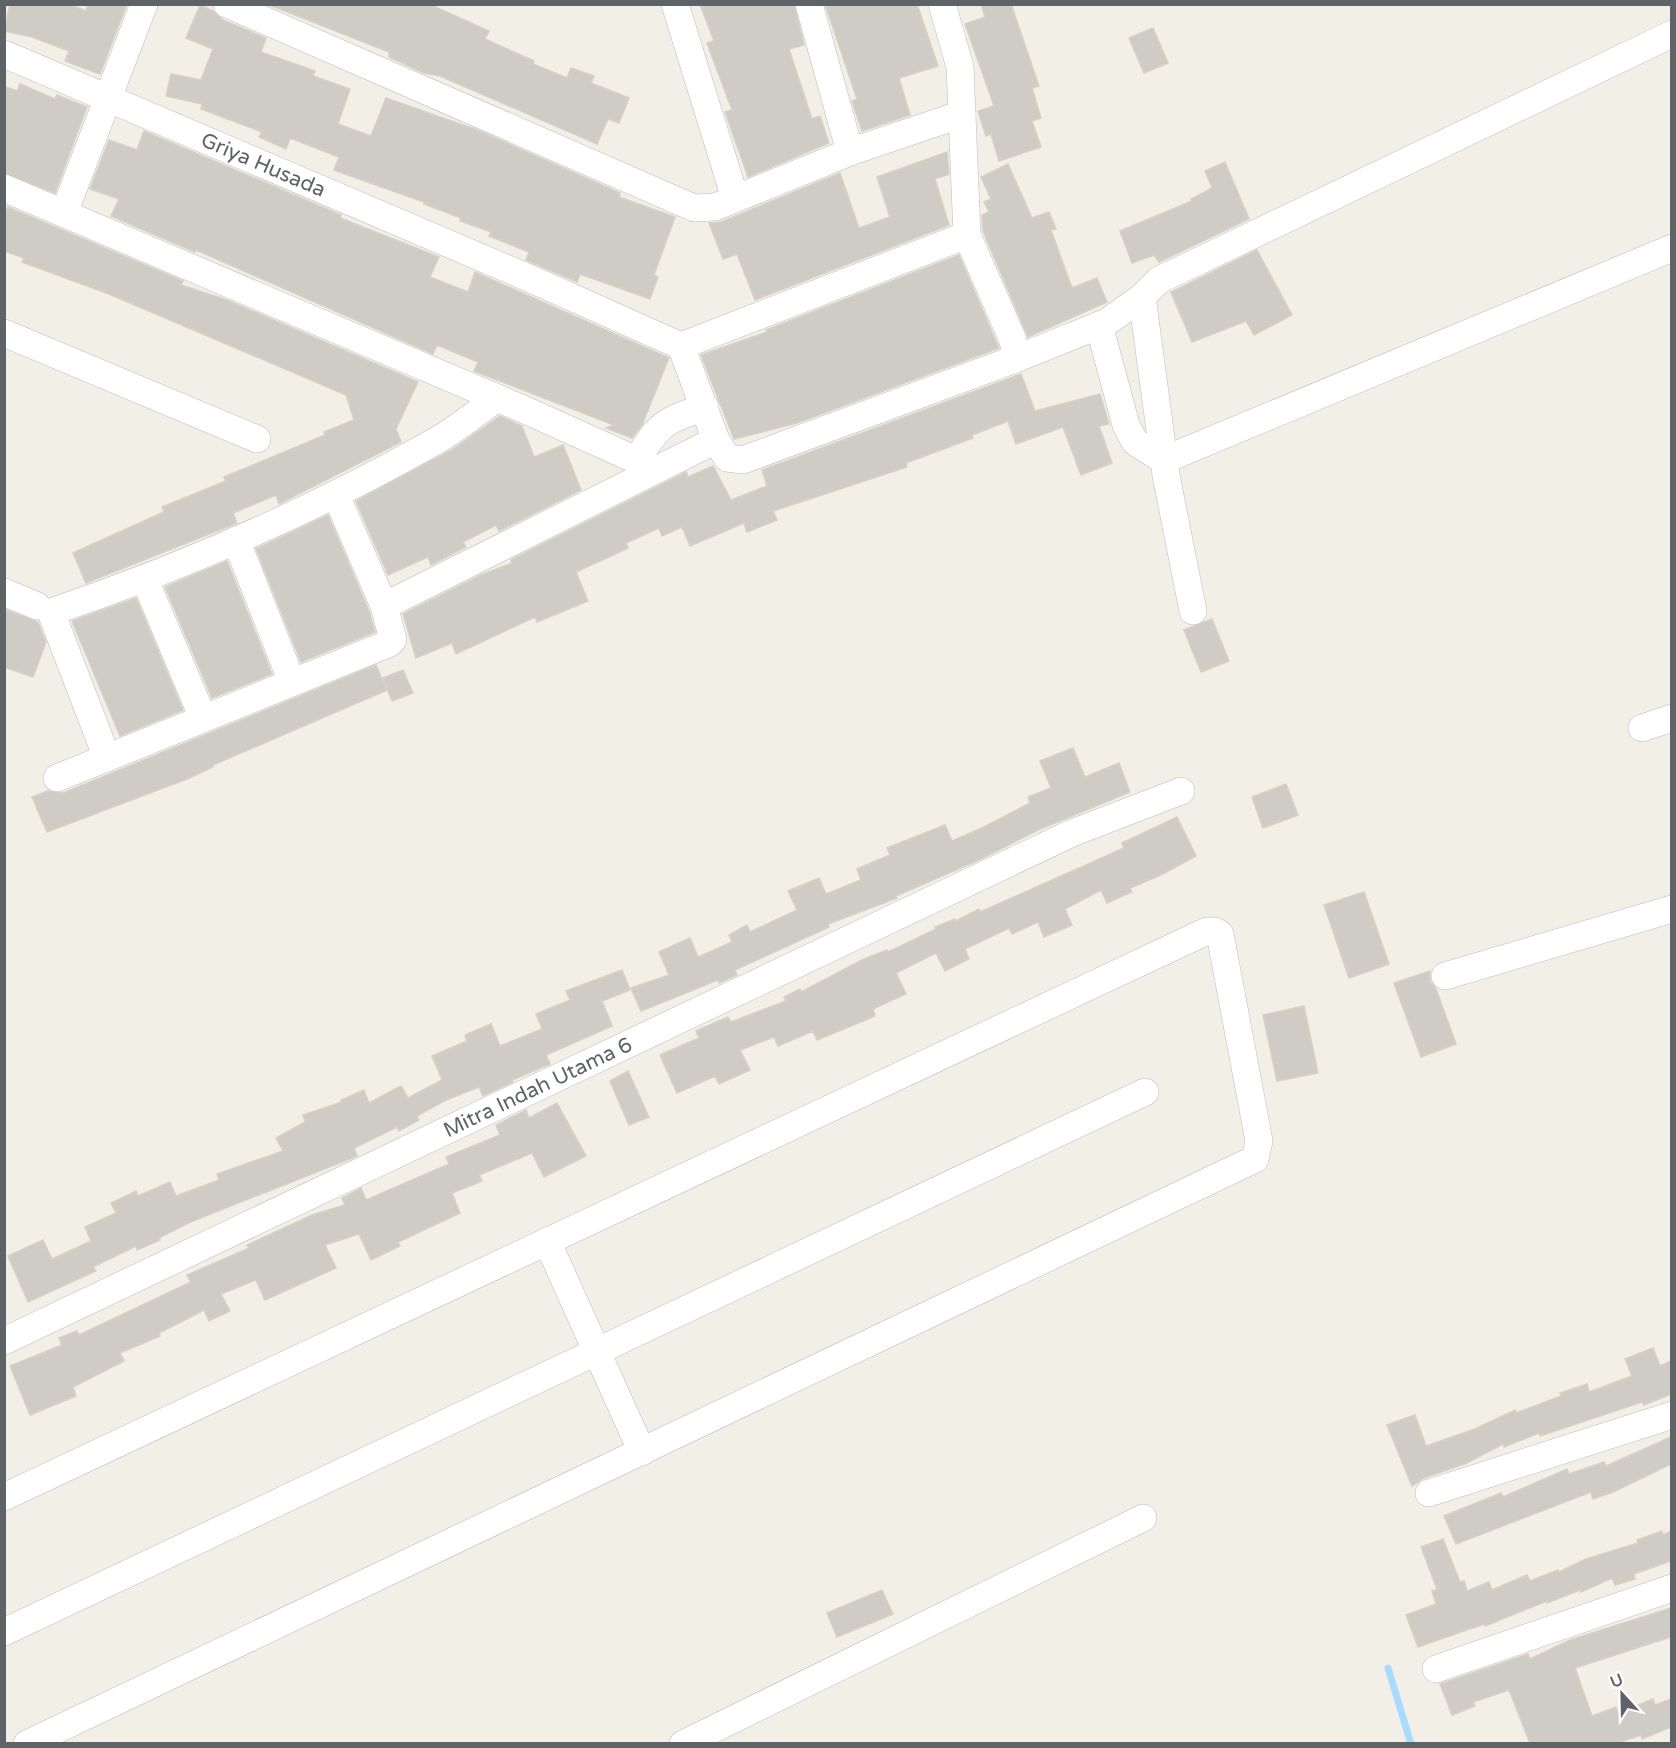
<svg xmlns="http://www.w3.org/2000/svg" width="1676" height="1748" font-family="'Varela Round',sans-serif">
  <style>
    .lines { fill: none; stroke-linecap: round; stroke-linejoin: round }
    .stream { stroke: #a9dbff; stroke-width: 7 }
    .building { fill: #cfccc5; stroke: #d7d1c4; stroke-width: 1.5 }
    .minor-casing { stroke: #b9bcc1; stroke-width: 28 }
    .minor { stroke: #fff; stroke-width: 27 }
    .labels { text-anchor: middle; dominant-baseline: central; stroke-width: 4.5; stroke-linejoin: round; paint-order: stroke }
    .street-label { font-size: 21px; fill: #5e6368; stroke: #fff }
  </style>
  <rect width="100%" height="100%" fill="#f2efe7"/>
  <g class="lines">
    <path class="stream" d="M1388 1668 1411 1744"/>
  </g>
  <g class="building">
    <path d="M10 4H68L86 11 88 4H127L100 74 65 61 69 51 32 37 4 31Z"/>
    <path d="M267 4H429L489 31 485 39 534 61 533 64 567 78 571 68 594 76 591 83 629 98 619 123 608 119 597 144 440 76 424 73 389 57V52Z"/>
    <path d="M700 4H794L804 45 789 49 812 119 820 116 829 143 748 177 725 112 732 110 707 43 714 41Z"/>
    <path d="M825 4H917L938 66 899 78 910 115 862 131 852 101 857 99Z"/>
    <path d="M981 4H1011L1039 86 1032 88 1041 118 1032 121 1041 147 999 161 991 134 986 136 978 111 994 106 965 24 985 17Z"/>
    <path d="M200 5 213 11 223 20 266 38 261 52 315 71 313 76 350 89 338 124 371 136 386 98 477 130 620 193 619 197 675 217 654 275 658 277 650 299 580 274 577 282 526 260 529 252 489 236 491 232 460 221 461 218 424 204V202L334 170 339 157 290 138 286 149 259 137 262 132 201 109 202 104 166 96 171 74 201 80 213 49 186 38Z"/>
    <path d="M1153 28 1168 63 1144 73 1129 38Z"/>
    <path d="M20 84 55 99 57 95 87 107 55 193 4 173V86L17 91Z"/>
    <path d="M144 131 341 215 340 218 439 257 430 277 468 292 475 272 669 358 642 425 632 438 606 428 614 425 474 371 478 362 437 345 433 354 196 250 195 252 111 216 119 199 90 189 109 140 137 150Z"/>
    <path d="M947 152 949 174 935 179 949 225 755 300 737 254 723 259 709 223 721 222 840 173 859 228 890 217 877 177Z"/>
    <path d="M1225 162 1249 219 1159 262 1154 255 1132 263 1120 231 1192 201 1191 199 1212 188 1205 171Z"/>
    <path d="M1008 164 1032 218 1049 212 1056 229 1051 230 1072 288 1097 278 1107 302 1028 337 983 231 982 215 989 212 984 202 991 199 981 177Z"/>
    <path d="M8 207 183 281 181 285 227 300 418 382 396 429 401 442 279 504 276 495 233 513 237 523 86 583 73 553 164 512 162 507 226 481 224 477 325 435 324 432 354 420 346 395 109 294 22 262 24 258 4 251V216Z"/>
    <path d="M1257 250 1292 315 1254 335 1246 321 1192 342 1171 292Z"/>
    <path d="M959 255 999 348 797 423 734 439 701 355 767 332 766 330Z"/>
    <path d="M1021 374 1035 411 1100 394 1109 424 1099 426 1112 463 1081 475 1063 427 1016 444 1008 421 972 435 973 438 906 463 907 467 773 511 777 520 747 532 744 523 690 546 682 527 662 536 659 528 626 543 628 548 576 572 588 601 537 622 535 617 456 654 452 643 416 658 403 614 481 575 512 563 511 560 686 472 688 477 713 466 731 500 767 486 762 470Z"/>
    <path d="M500 416 522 426 534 457 563 445 581 490 499 531 496 525 463 542 466 547 431 565 428 557 388 575 356 501 450 451Z"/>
    <path d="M328 515 369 611 375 632 301 662 256 549Z"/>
    <path d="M227 561 272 674 212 698 165 587Z"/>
    <path d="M136 598 183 710 120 736 72 621Z"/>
    <path d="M4 609 38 622 46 642 33 677 4 667Z"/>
    <path d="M1212 619 1229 661 1201 672 1184 630Z"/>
    <path d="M376 665 387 690 213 765V767L187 779 47 832 32 797 48 791 63 793Z"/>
    <path d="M403 670 413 693 392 701 383 678Z"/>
    <path d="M1073 748 1085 777 1119 763 1130 792 1038 830 979 860 896 896 897 898 828 924 829 927 735 970 737 975 719 983 718 980 641 1011 631 988 669 975 659 952 690 938 698 957 732 942 729 935 747 925 750 932 797 910 788 891 819 878 826 894 861 880 857 869 890 855 887 848 945 825 952 841 984 827 1030 803 1028 797 1051 788 1040 761Z"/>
    <path d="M1286 784 1298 815 1263 828 1252 797Z"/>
    <path d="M1177 817 1196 856 1161 875 1130 888 1132 892 1107 903 1101 890 1065 909 1072 925 1044 937 1038 922 1012 934 1009 928 965 949 969 959 945 971 936 953 896 973 906 994 873 1009 875 1016 817 1040 813 1031 778 1046 774 1037 740 1050 750 1070 719 1084 715 1076 677 1093 660 1055 699 1038 696 1031 728 1017 731 1022 786 1001 784 997 800 989 801 992 864 959 887 950 888 952 936 929 935 927 955 919 956 921 979 909 980 912 1124 848 1122 843Z"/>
    <path d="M1364 892 1389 964 1349 978 1324 905Z"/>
    <path d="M622 970 630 990 602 1001 612 1026 546 1055 550 1064 512 1080 513 1082 483 1096 479 1087 446 1100 417 1116 419 1120 399 1131 397 1127 354 1148 357 1156 188 1223 159 1238 160 1240 137 1250 136 1246 93 1267 96 1271 28 1302 8 1256 43 1240 52 1259 91 1241 85 1227 116 1213 111 1203 136 1191 138 1196 170 1182 176 1196 219 1180 217 1174 283 1151 276 1138 305 1122 303 1115 342 1102 341 1100 364 1090 369 1103 401 1086 408 1098 442 1080 432 1056 467 1041 465 1035 491 1024 500 1046 542 1029 536 1014 570 1000 566 991Z"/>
    <path d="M1430 971V981L1436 989 1456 1044 1421 1057 1394 983Z"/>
    <path d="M1304 1006 1318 1073 1277 1081 1263 1015Z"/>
    <path d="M628 1071 649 1117 629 1125 610 1081Z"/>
    <path d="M557 1103 586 1156 544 1177 532 1153 479 1175 482 1181 452 1193 460 1213 398 1242 400 1246 371 1260 359 1234 325 1245 336 1268 265 1300 256 1280 221 1294 230 1311 209 1321 204 1310 159 1333 160 1336 120 1353 124 1361 73 1387 76 1396 30 1415 10 1366 62 1345 59 1338 77 1331 79 1335 191 1282 187 1275 249 1248 247 1245 312 1215 345 1205 342 1198 361 1188 366 1200 449 1164 446 1157 500 1135 496 1125 526 1110 529 1118Z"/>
    <path d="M1653 1348 1660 1366 1671 1361V1394L1644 1405 1642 1402 1540 1436 1539 1433 1504 1447 1503 1444 1467 1463 1424 1478 1412 1486 1387 1425 1415 1415 1426 1446 1475 1429 1515 1410 1516 1413 1561 1396 1560 1393 1587 1384 1589 1392 1632 1376 1625 1359Z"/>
    <path d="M1671 1437V1464L1613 1492 1593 1499 1591 1492 1456 1544 1444 1516 1501 1493 1503 1497 1567 1469 1569 1474 1604 1462 1606 1466Z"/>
    <path d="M1662 1531 1663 1535 1671 1531V1561L1634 1574 1635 1579 1615 1585 1612 1578 1581 1592 1580 1590 1547 1603V1601L1485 1626 1484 1624 1418 1647 1406 1615 1436 1604 1432 1591 1437 1589 1421 1547 1443 1539 1460 1582 1464 1581 1467 1591 1489 1582 1492 1590 1527 1575 1530 1581 1558 1570 1559 1572 1586 1559 1638 1543 1637 1540Z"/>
    <path d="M882 1590 893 1614 837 1637 827 1613Z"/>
    <path d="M1671 1608V1637L1575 1668 1592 1716 1616 1707 1618 1713 1653 1699 1655 1705 1671 1699V1727L1642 1739 1641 1735 1618 1743H1530L1509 1690 1473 1702 1475 1706 1452 1715 1440 1684 1528 1654 1530 1659 1570 1640Z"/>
  </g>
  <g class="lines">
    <defs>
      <g id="minor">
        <path d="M227 4 694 208 715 207 850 152"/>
        <path d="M675 4 735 198"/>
        <path d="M809 4 850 152 962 114"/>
        <path d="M942 4 960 67 967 235"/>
        <path id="s1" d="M4 54 522 275 681 346 716 440"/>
        <path d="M4 188 523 409 656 469"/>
        <path d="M64 213 144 4"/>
        <path d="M1142 297 1166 475 1193 611"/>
        <path d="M1099 325 1126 425 1135 442 1164 460 1672 248"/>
        <path d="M4 333 257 439"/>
        <path d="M681 346 967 235 1012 338 1018 358"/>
        <path d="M637 460C660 422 663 422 705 407"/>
        <path d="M336 495 384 606"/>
        <path d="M236 540 292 682"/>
        <path d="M145 580 203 718"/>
        <path d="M4 592 37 606"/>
        <path d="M1642 728 1672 718"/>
        <path d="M107 758 51 612C183 567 312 511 434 442 456 430 476 413 497 398"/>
        <path d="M57 778 390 643 393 639 384 606 716 440 727 458 743 460 1018 358 1107 322 1142 297 1159 280 1672 34"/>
        <path d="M1445 976 1672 909"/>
        <path d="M547 1241 642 1452"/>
        <path id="s2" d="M4 1341 1072 833 1181 791"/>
        <path d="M1429 1493 1672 1415"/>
        <path d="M4 1497 1207 931H1215L1220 934 1259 1141 1255 1159 27 1744"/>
        <path d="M4 1632 1145 1092"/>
        <path d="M1436 1669 1672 1588"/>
        <path d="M683 1744 1143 1518"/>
      </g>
    </defs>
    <use href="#minor" class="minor-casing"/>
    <use href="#minor" class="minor"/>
  </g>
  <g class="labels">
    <g class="street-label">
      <text stroke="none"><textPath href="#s1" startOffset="282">Griya Husada</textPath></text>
      <text stroke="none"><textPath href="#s2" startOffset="591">Mitra Indah Utama 6</textPath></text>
    </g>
  </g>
  <rect width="1676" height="1748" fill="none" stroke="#5e6368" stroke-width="12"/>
  <g transform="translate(1622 1694) rotate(338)" stroke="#ffffff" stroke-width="4.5" paint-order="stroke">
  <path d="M0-4.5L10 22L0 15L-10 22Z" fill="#5e6368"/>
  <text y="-9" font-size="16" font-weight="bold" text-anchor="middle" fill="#5e6368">U</text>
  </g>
</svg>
